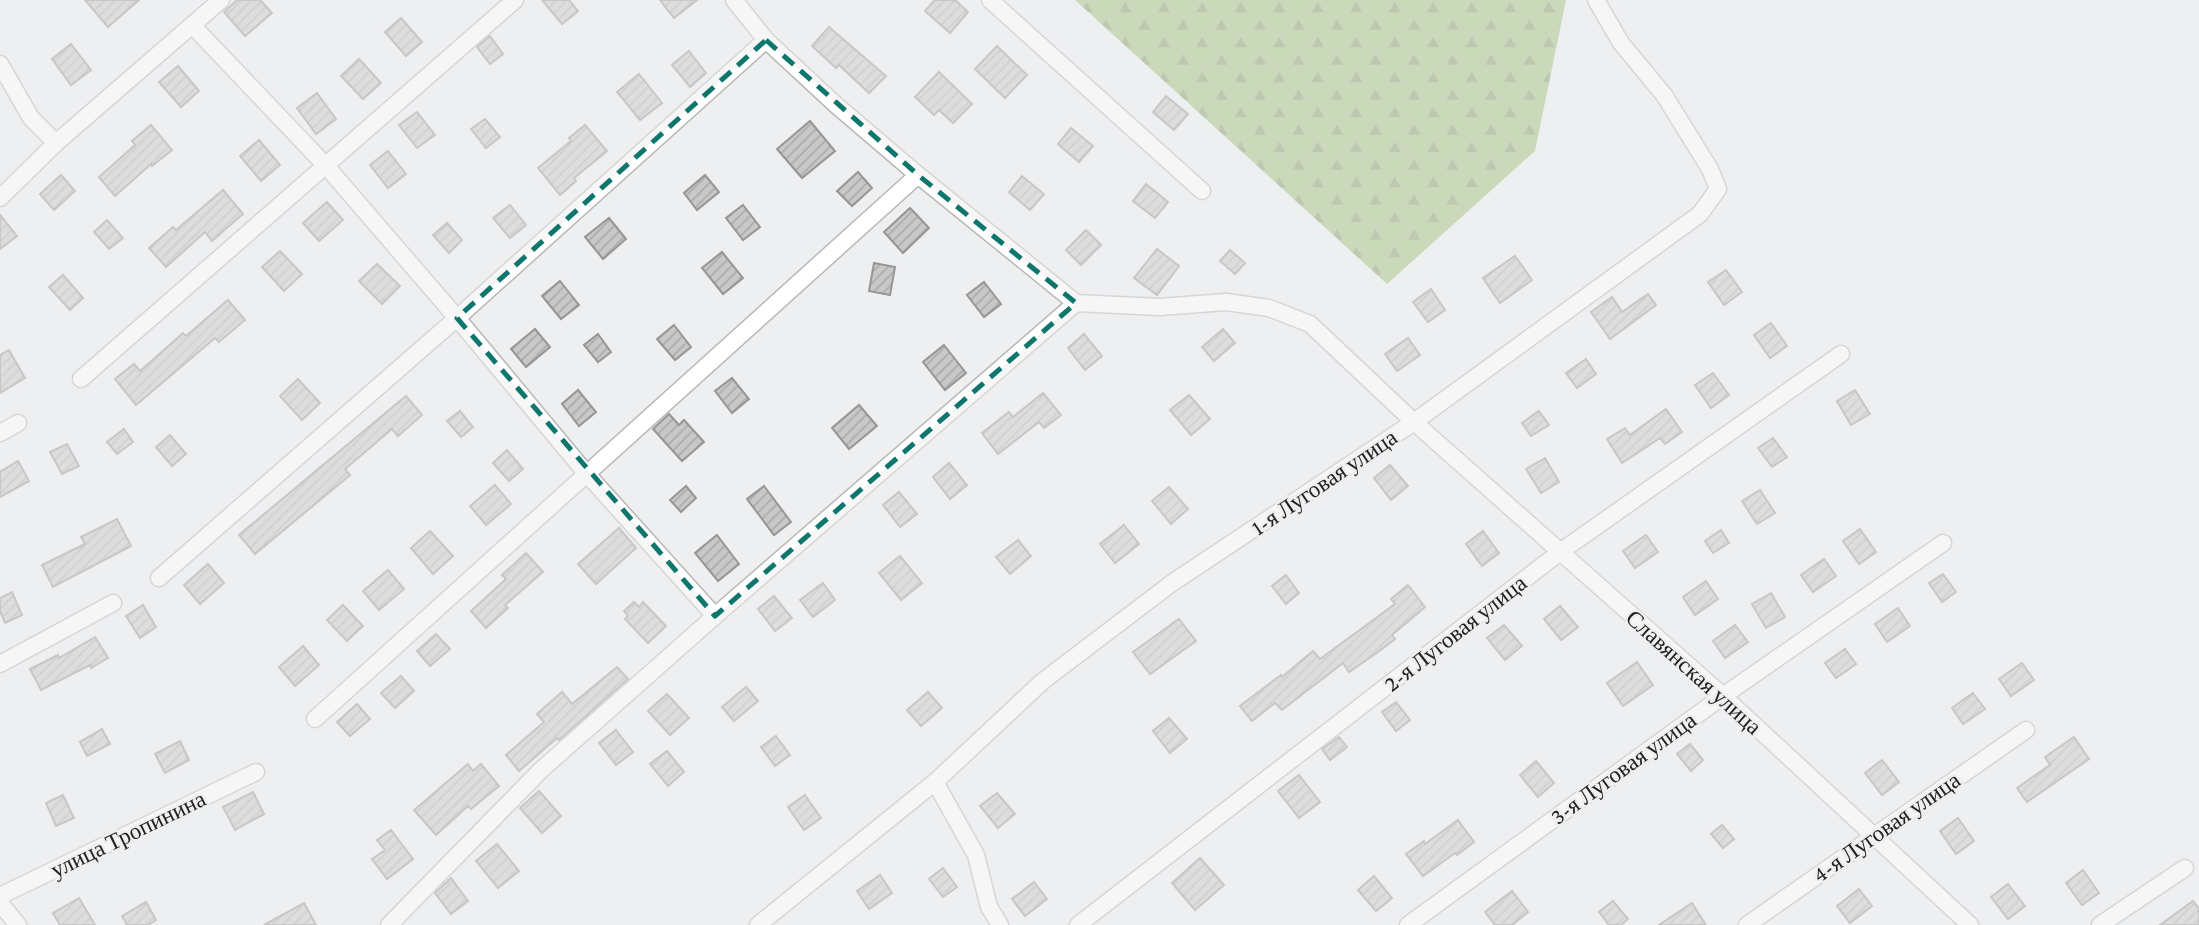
<svg xmlns="http://www.w3.org/2000/svg" width="2199" height="925" font-family="'Crimson Pro',serif">
  <style>
    .forest { fill: url(#forest-firs) }
    .building { fill: url(#building-hatch); stroke: #979697; stroke-width: 2 }
    .lines { fill: none; stroke-linecap: round; stroke-linejoin: round }
    .minor-casing { stroke: #b7b8b9; stroke-width: 19 }
    .minor { stroke: #fff; stroke-width: 16 }
    .marked { fill: none; stroke: #0f766e; stroke-width: 5; stroke-dasharray: 14 9; stroke-linejoin: round }
    .labels { text-anchor: middle; dominant-baseline: central; stroke-width: 5; stroke-linejoin: round; paint-order: stroke }
    .street-label { font-size: 23px; fill: #212121; stroke: #eeeff0 }
  </style>
  <defs>
    <pattern id="forest-firs" width="22" height="20" patternUnits="userSpaceOnUse" patternTransform="scale(1.75)"><rect width="22" height="20" fill="#9fbe7a"/><path d="M5 1l3.5 6h-7zM16 11l3.5 6h-7z" fill="#819a64"/></pattern>
    <pattern id="building-hatch" width="6" height="6" patternUnits="userSpaceOnUse" patternTransform="scale(1.75)"><rect width="6" height="6" fill="#c8c8c9"/><path d="M-1 1l2-2M0 6l6-6M5 7l2-2" fill="none" stroke="#acacac"/></pattern>
  </defs>
  <rect width="100%" height="100%" fill="#eeeff0"/>
  <path class="forest" d="M1075 0H1566L1535 151 1387 284Z"/>
  <g class="building">
    <path d="M85 0H139L108 27Z"/>
    <path d="M237 0H260L272 13 245 36 224 12Z"/>
    <path d="M542 0H569L578 11 562 24Z"/>
    <path d="M660 0H697L674 18Z"/>
    <path d="M935 0H955L968 12 950 33 925 11Z"/>
    <path d="M401 18 422 42 406 56 385 32Z"/>
    <path d="M829 27 886 76 869 93 839 65 836 68 812 46Z"/>
    <path d="M490 36 503 54 490 64 477 47Z"/>
    <path d="M71 44 91 70 71 85 52 59Z"/>
    <path d="M997 46 1027 75 1005 98 975 69Z"/>
    <path d="M689 51 706 73 690 87 672 65Z"/>
    <path d="M359 59 381 83 363 99 341 76Z"/>
    <path d="M178 66 199 91 181 107 159 82Z"/>
    <path d="M939 72 972 104 953 123 939 110 934 115 915 97Z"/>
    <path d="M639 74 662 103 640 120 617 92Z"/>
    <path d="M317 93 336 119 316 134 297 108Z"/>
    <path d="M1166 96 1188 114 1174 130 1153 112Z"/>
    <path d="M417 112 435 135 417 148 399 125Z"/>
    <path d="M485 119 500 137 486 148 471 129Z"/>
    <path d="M810 121 835 151 802 178 777 149Z"/>
    <path d="M151 125 172 150 152 166 151 164 115 196 99 177 135 145 132 141Z"/>
    <path d="M585 125 607 151 574 178 576 181 560 195 538 168 571 141 569 138Z"/>
    <path d="M1071 128 1093 146 1079 162 1058 144Z"/>
    <path d="M259 140 280 165 261 181 240 156Z"/>
    <path d="M388 151 406 174 388 188 370 165Z"/>
    <path d="M858 172 872 188 852 206 837 191Z"/>
    <path d="M61 175 75 191 54 210 40 194Z"/>
    <path d="M705 175 719 192 697 210 684 193Z"/>
    <path d="M1022 176 1044 194 1030 210 1009 192Z"/>
    <path d="M1146 184 1168 202 1155 218 1133 201Z"/>
    <path d="M223 190 243 214 212 241 205 232 166 267 149 248 173 227 176 230Z"/>
    <path d="M327 202 343 220 319 241 303 223Z"/>
    <path d="M510 205 526 225 510 238 493 218Z"/>
    <path d="M743 205 760 227 743 240 726 218Z"/>
    <path d="M910 208 929 228 903 253 884 232Z"/>
    <path d="M0 215 17 236 0 249Z"/>
    <path d="M609 218 626 239 603 259 585 237Z"/>
    <path d="M107 220 123 238 109 249 94 232Z"/>
    <path d="M447 223 462 240 449 253 433 235Z"/>
    <path d="M1086 230 1101 245 1081 265 1066 250Z"/>
    <path d="M1157 249 1179 266 1157 295 1134 278Z"/>
    <path d="M1230 250 1245 263 1235 274 1220 261Z"/>
    <path d="M280 251 302 274 284 291 262 267Z"/>
    <path d="M722 252 743 278 723 294 702 268Z"/>
    <path d="M1515 256 1532 280 1500 303 1483 278Z"/>
    <path d="M874 263 895 267 890 295 869 291Z"/>
    <path d="M377 264 400 286 382 304 359 281Z"/>
    <path d="M1726 270 1742 292 1724 305 1708 282Z"/>
    <path d="M63 275 83 298 70 310 49 287Z"/>
    <path d="M560 281 579 305 561 319 542 296Z"/>
    <path d="M984 282 1001 304 984 317 967 295Z"/>
    <path d="M1431 289 1445 310 1428 322 1413 302Z"/>
    <path d="M1648 294 1656 305 1610 339 1591 312 1612 297 1622 312Z"/>
    <path d="M228 300 245 320 219 342 215 338 136 405 115 379 134 364 140 371 183 333 186 336Z"/>
    <path d="M1771 323 1787 346 1770 358 1754 335Z"/>
    <path d="M674 325 691 347 675 360 657 339Z"/>
    <path d="M535 329 550 347 526 367 511 349Z"/>
    <path d="M1223 329 1235 343 1214 361 1202 347Z"/>
    <path d="M598 334 611 352 598 362 584 345Z"/>
    <path d="M1084 334 1102 356 1085 370 1068 348Z"/>
    <path d="M1408 338 1420 355 1397 371 1385 354Z"/>
    <path d="M944 345 966 373 945 390 923 362Z"/>
    <path d="M9 350 25 378 0 393V355Z"/>
    <path d="M1586 359 1596 374 1577 388 1566 373Z"/>
    <path d="M1713 373 1729 395 1711 408 1695 385Z"/>
    <path d="M732 378 749 399 732 413 715 391Z"/>
    <path d="M298 379 320 403 302 420 280 396Z"/>
    <path d="M578 390 596 412 579 426 562 404Z"/>
    <path d="M1855 390 1870 414 1851 425 1837 401Z"/>
    <path d="M1043 393 1061 415 1044 428 1039 422 998 454 982 433 1009 412 1013 417Z"/>
    <path d="M1189 395 1210 419 1191 435 1170 410Z"/>
    <path d="M406 396 422 415 398 436 392 429 345 469 350 475 255 554 239 535Z"/>
    <path d="M859 405 877 426 849 449 832 428Z"/>
    <path d="M1666 409 1682 432 1665 444 1660 438 1622 463 1607 439 1625 428 1630 435Z"/>
    <path d="M460 411 473 427 461 437 447 421Z"/>
    <path d="M1539 411 1549 425 1531 436 1522 423Z"/>
    <path d="M669 414 679 425 684 420 704 442 682 461 653 429Z"/>
    <path d="M124 429 133 442 117 454 107 442Z"/>
    <path d="M170 435 186 454 172 466 156 447Z"/>
    <path d="M1773 438 1787 457 1772 467 1758 448Z"/>
    <path d="M67 444 79 466 62 474 50 452Z"/>
    <path d="M507 450 523 469 509 481 493 463Z"/>
    <path d="M1545 458 1559 482 1541 493 1526 469Z"/>
    <path d="M18 461 29 481 0 497V472Z"/>
    <path d="M949 463 967 485 950 499 933 477Z"/>
    <path d="M1390 465 1408 486 1391 500 1374 478Z"/>
    <path d="M495 485 511 504 486 525 470 506Z"/>
    <path d="M686 486 696 498 681 512 670 500Z"/>
    <path d="M764 486 791 522 774 535 747 499Z"/>
    <path d="M1169 487 1188 509 1171 524 1152 501Z"/>
    <path d="M1760 490 1775 513 1757 524 1742 501Z"/>
    <path d="M899 492 917 514 900 527 883 505Z"/>
    <path d="M117 519 131 546 53 587 42 565 85 544 81 537Z"/>
    <path d="M1124 525 1139 544 1115 563 1100 544Z"/>
    <path d="M619 528 636 548 596 584 578 564Z"/>
    <path d="M1860 529 1876 552 1859 564 1843 541Z"/>
    <path d="M1721 530 1729 543 1713 553 1705 541Z"/>
    <path d="M430 531 453 556 433 574 411 548Z"/>
    <path d="M1483 531 1499 553 1482 566 1466 544Z"/>
    <path d="M717 535 739 564 718 581 695 553Z"/>
    <path d="M1646 535 1658 552 1635 568 1623 551Z"/>
    <path d="M1018 540 1031 556 1010 574 996 557Z"/>
    <path d="M526 553 543 572 505 605 508 608 486 628 471 611 506 579 502 575Z"/>
    <path d="M900 556 922 583 901 600 879 573Z"/>
    <path d="M1824 559 1836 576 1813 592 1801 575Z"/>
    <path d="M208 564 224 583 200 604 184 585Z"/>
    <path d="M388 570 404 589 379 610 363 591Z"/>
    <path d="M1943 574 1956 592 1942 602 1929 583Z"/>
    <path d="M1286 575 1299 593 1286 604 1272 586Z"/>
    <path d="M1706 581 1718 599 1695 615 1683 597Z"/>
    <path d="M823 583 835 600 813 617 800 600Z"/>
    <path d="M1408 585 1425 607 1392 635 1395 639 1378 652 1349 672 1343 663 1282 710 1275 703 1252 721 1240 706 1281 675 1282 677 1313 651 1320 659 1395 604 1391 599Z"/>
    <path d="M12 592 22 615 5 623 0 611V598Z"/>
    <path d="M1771 593 1785 617 1766 628 1752 604Z"/>
    <path d="M774 596 792 618 775 631 758 609Z"/>
    <path d="M634 602 639 607 643 602 666 626 648 643 625 619 628 616 624 611Z"/>
    <path d="M143 605 156 627 140 638 126 616Z"/>
    <path d="M343 605 363 626 347 641 327 620Z"/>
    <path d="M1560 606 1578 627 1561 640 1544 619Z"/>
    <path d="M1898 608 1910 626 1887 642 1875 624Z"/>
    <path d="M1179 619 1196 641 1150 674 1133 652Z"/>
    <path d="M1504 625 1522 646 1505 660 1487 638Z"/>
    <path d="M1735 625 1748 642 1725 658 1713 641Z"/>
    <path d="M436 634 450 649 430 666 417 651Z"/>
    <path d="M95 637 108 658 91 668 90 665 41 690 30 669 58 655 59 658Z"/>
    <path d="M303 646 319 665 295 686 279 667Z"/>
    <path d="M1845 649 1856 664 1836 678 1825 663Z"/>
    <path d="M1637 662 1653 685 1623 706 1607 683Z"/>
    <path d="M2022 663 2034 680 2011 696 1999 679Z"/>
    <path d="M617 667 628 679 559 740 557 738 519 771 506 755 544 722 537 714 562 692 572 704Z"/>
    <path d="M401 676 414 691 395 708 381 693Z"/>
    <path d="M746 687 758 701 734 721 722 707Z"/>
    <path d="M928 692 942 708 921 726 907 710Z"/>
    <path d="M1973 693 1985 709 1963 724 1952 708Z"/>
    <path d="M667 694 689 718 670 735 648 711Z"/>
    <path d="M1396 702 1410 720 1396 731 1382 712Z"/>
    <path d="M357 704 370 719 350 736 337 722Z"/>
    <path d="M1169 718 1187 739 1170 753 1153 731Z"/>
    <path d="M102 729 110 744 87 756 80 742Z"/>
    <path d="M616 730 633 752 616 765 599 743Z"/>
    <path d="M776 736 790 755 775 766 761 747Z"/>
    <path d="M1339 737 1347 747 1330 760 1322 749Z"/>
    <path d="M2074 737 2089 759 2027 802 2017 788 2050 765 2045 757Z"/>
    <path d="M180 741 189 760 165 773 155 754Z"/>
    <path d="M1690 744 1703 760 1691 771 1677 754Z"/>
    <path d="M667 751 684 772 668 786 650 764Z"/>
    <path d="M1882 760 1899 782 1882 795 1865 773Z"/>
    <path d="M1536 761 1554 783 1538 797 1520 775Z"/>
    <path d="M468 764 473 771 481 764 499 786 471 809 468 806 436 835 414 810Z"/>
    <path d="M1299 775 1320 802 1299 818 1278 791Z"/>
    <path d="M539 791 561 816 542 833 520 808Z"/>
    <path d="M253 792 264 814 235 830 223 807Z"/>
    <path d="M997 793 1015 814 998 828 980 806Z"/>
    <path d="M63 795 74 818 56 826 46 803Z"/>
    <path d="M805 795 821 818 804 830 788 807Z"/>
    <path d="M1958 818 1974 841 1956 854 1940 831Z"/>
    <path d="M1458 820 1474 842 1457 855 1455 853 1423 876 1406 854 1424 841 1425 844Z"/>
    <path d="M1722 825 1734 839 1723 848 1711 834Z"/>
    <path d="M391 830 413 859 387 879 372 859 385 850 377 840Z"/>
    <path d="M497 844 519 871 498 888 476 861Z"/>
    <path d="M1200 858 1224 885 1195 910 1172 883Z"/>
    <path d="M943 868 957 887 943 897 929 879Z"/>
    <path d="M2083 870 2099 893 2082 905 2066 883Z"/>
    <path d="M880 875 892 893 869 909 857 891Z"/>
    <path d="M1374 876 1392 898 1376 911 1358 890Z"/>
    <path d="M451 878 468 901 451 914 435 893Z"/>
    <path d="M1034 882 1047 899 1025 916 1012 899Z"/>
    <path d="M2008 884 2025 906 2008 919 1991 897Z"/>
    <path d="M1859 889 1872 906 1850 923 1837 906Z"/>
    <path d="M1512 891 1528 912 1512 925H1495L1485 912Z"/>
    <path d="M79 898 95 925H60L53 913Z"/>
    <path d="M1613 901 1628 919 1621 925H1609L1599 912Z"/>
    <path d="M2193 901 2199 909V925H2160Z"/>
    <path d="M146 902 156 920 148 925H127L122 916Z"/>
    <path d="M304 903 316 925H264Z"/>
    <path d="M1692 903 1706 925H1659Z"/>
  </g>
  <g class="lines">
    <defs>
      <g id="minor">
        <path d="M734 0 766 40 836 105 918 175 1076 303 1159 307 1226 302 1269 308 1310 324 1414 422 1723 696 1970 925"/>
        <path d="M990 0 1202 191"/>
        <path d="M192 25 327 167 457 318 586 473 715 616"/>
        <path d="M0 64 31 118 56 143 221 0"/>
        <path d="M0 198 56 143"/>
        <path d="M81 379 515 0"/>
        <path d="M0 433 18 423"/>
        <path d="M159 578 457 318 766 40"/>
        <path d="M0 664 113 603"/>
        <path d="M315 719 918 175"/>
        <path d="M935 782 976 855 989 907 1000 925"/>
        <path d="M0 896 256 772"/>
        <path d="M0 903 18 925"/>
        <path d="M389 925 541 770 715 616 1076 303"/>
        <path d="M758 925 935 782 1043 681 1172 583 1414 422 1700 214 1718 189 1710 169 1664 95 1621 43 1596 0"/>
        <path d="M1078 925 1560 552 1841 354"/>
        <path d="M1408 925 1723 696 1943 543"/>
        <path d="M1747 925 2026 730"/>
        <path d="M2100 925 2185 868"/>
      </g>
    </defs>
    <use href="#minor" class="minor-casing"/>
    <use href="#minor" class="minor"/>
  </g>
  <path d="M0 0H2199V925H0ZM766 40 918 175 1076 303 715 616 457 318Z" fill="#eeeff0" fill-opacity=".55" fill-rule="evenodd"/>
  <path class="marked" d="M766 40 918 175 1076 303 715 616 457 318Z"/>
  <g class="labels">
    <g class="street-label">
      <text transform="translate(1324 482) rotate(-34)">1-я Луговая улица</text>
      <text transform="translate(1455 633) rotate(-38)">2-я Луговая улица</text>
      <text transform="translate(1694 672) rotate(42)">Славянская улица</text>
      <text transform="translate(1623 768) rotate(-36)">3-я Луговая улица</text>
      <text transform="translate(1886 827) rotate(-35)">4-я Луговая улица</text>
      <text transform="translate(128 834) rotate(-26)">улица Тропинина</text>
    </g>
  </g>
</svg>
